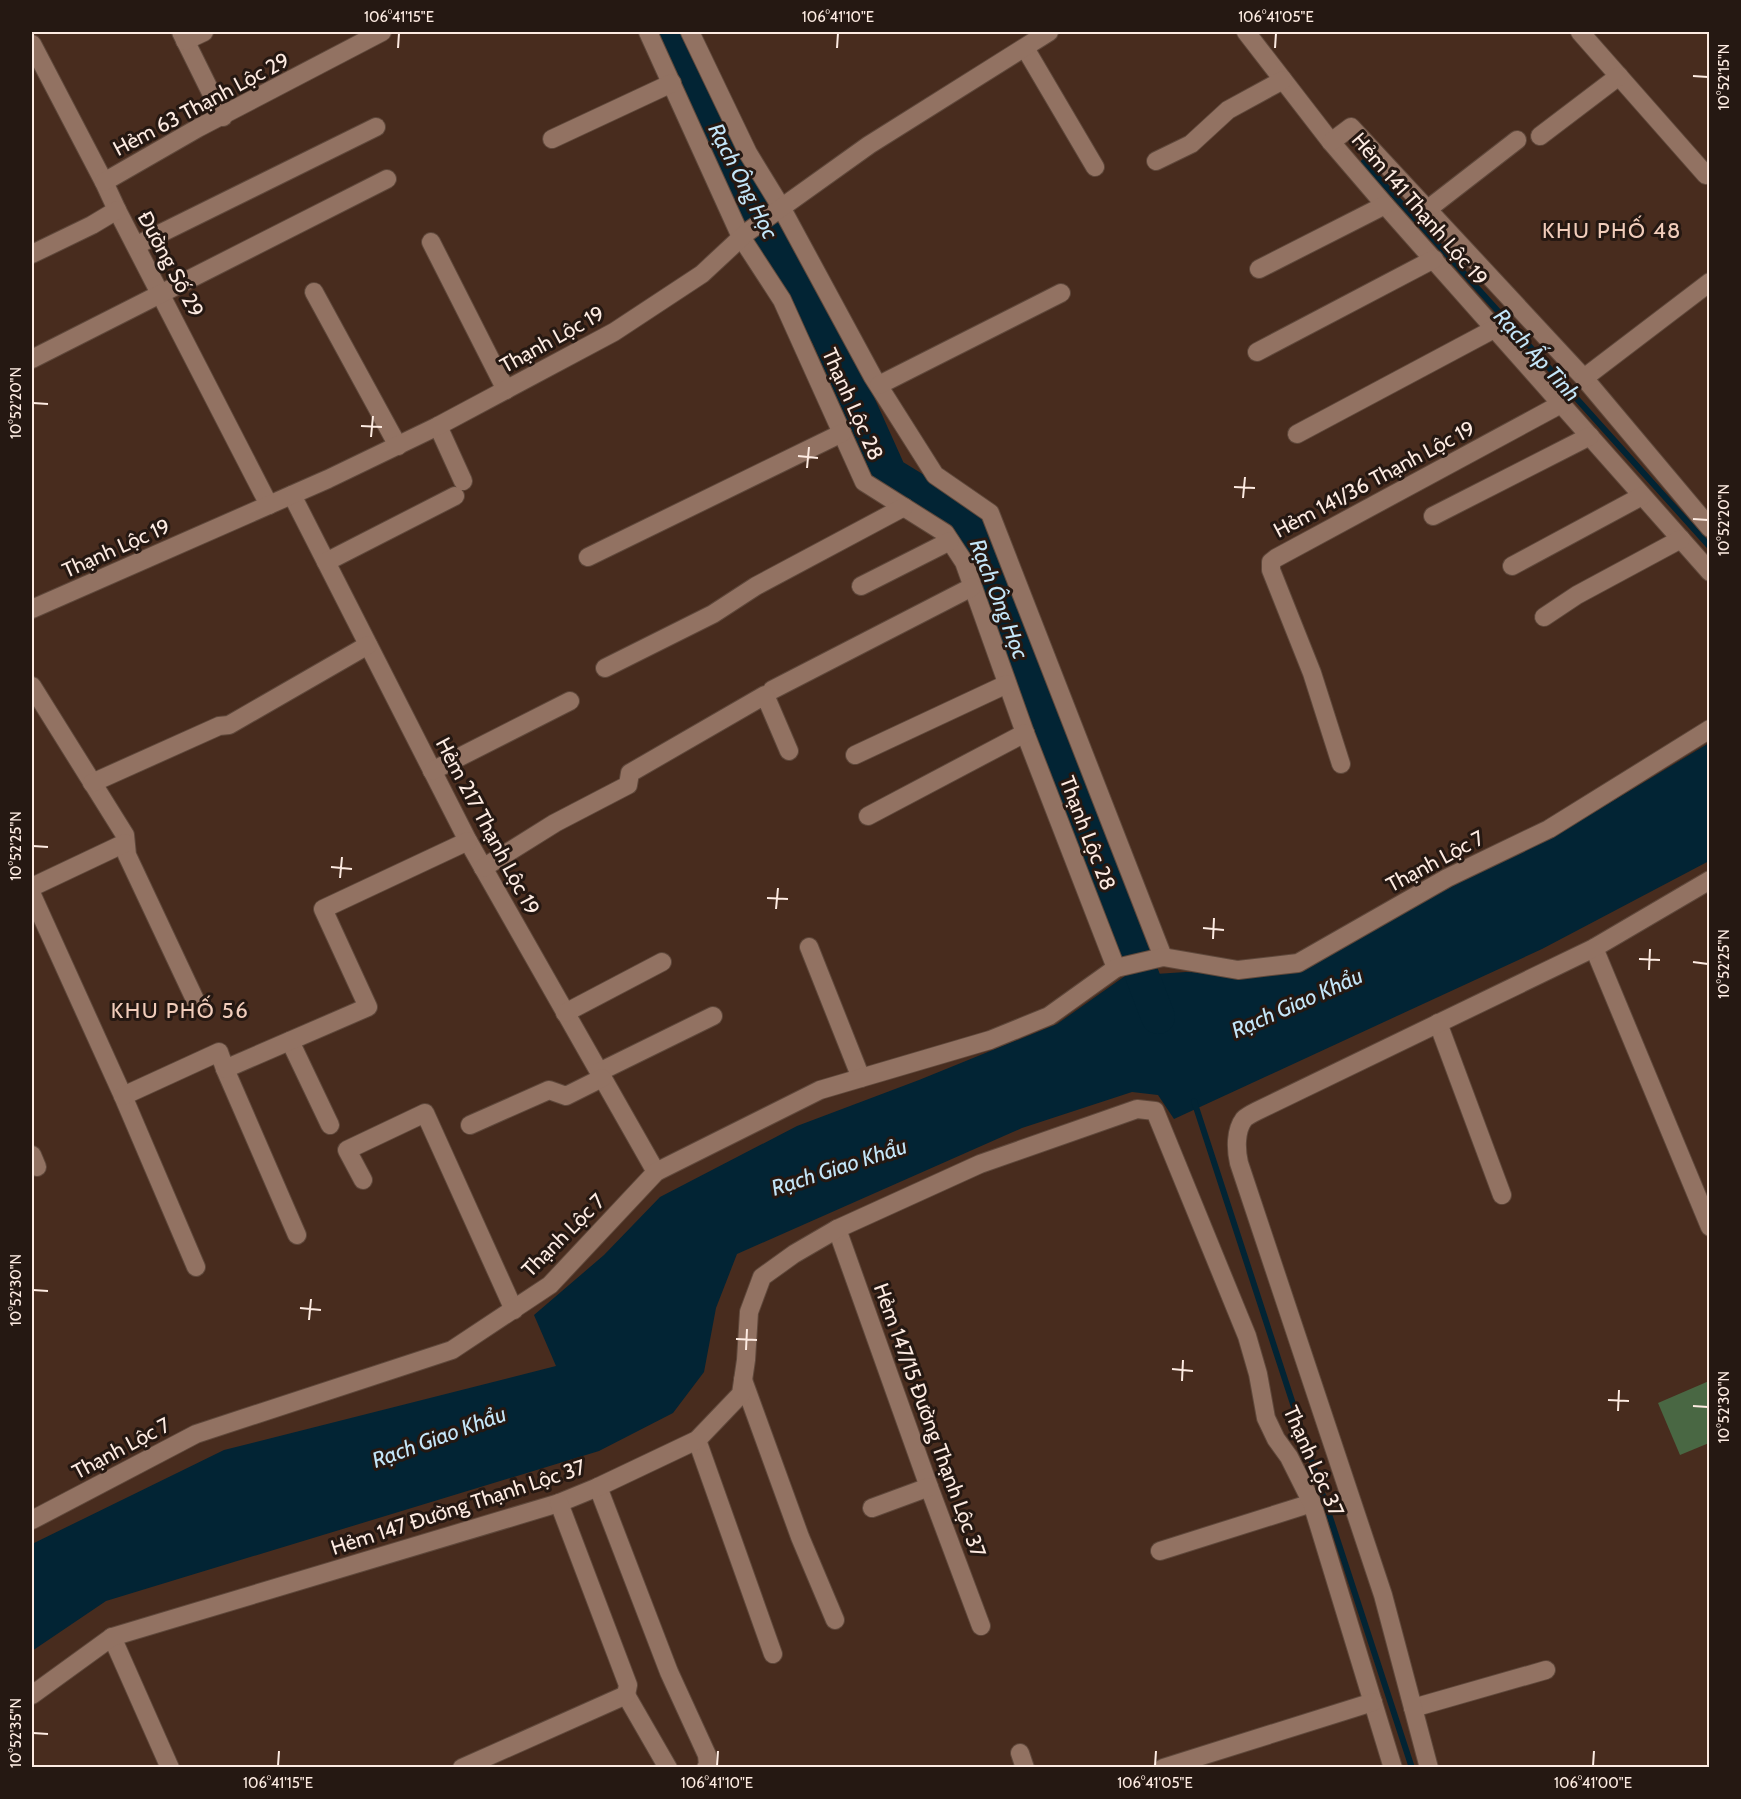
<svg xmlns="http://www.w3.org/2000/svg" width="1741" height="1799" font-family="Cabin,sans-serif">
  <style>
    .green { fill: #496743 }
    .water { fill: #022434 }
    .lines { fill: none; stroke-linecap: round; stroke-linejoin: round }
    .stream { stroke: #022434; stroke-width: 6 }
    .river { stroke: #022434; stroke-width: 34 }
    .minor-casing { stroke: #5f483b; stroke-width: 20 }
    .minor { stroke: #927262; stroke-width: 18 }
    .ticks { fill: none; stroke: #fdebe2; stroke-width: 2 }
    .labels { text-anchor: middle; dominant-baseline: central; stroke-width: 6; stroke-linejoin: round; paint-order: stroke }
    .street-label { font-size: 21px; fill: #fdebe2; stroke: #251812 }
    .water-label { font-size: 22px; font-style: italic; fill: #c4e6f9; stroke: #251812 }
    .neighbourhood-label { font-size: 22px; letter-spacing: 1.5px; fill: #f1cdbb; stroke: #251812 }
    .neatline { fill: none; stroke: #fdebe2; stroke-width: 2 }
    .ticks-label { font-size: 15px; text-anchor: middle; fill: #fdebe2 }
  </style>
  <rect width="100%" height="100%" fill="#482c1e"/>
  <path class="green" d="M1709 1381V1443L1680 1455 1658 1403Z"/>
  <path class="water" d="M1709 743V861L1542 949 1174 1119 1158 1095 1132 1092 1022 1128 737 1254 716 1308 704 1372 673 1413 599 1451 106 1601 32 1651V1544L224 1450 556 1366 534 1315 604 1255 660 1197 797 1126 919 1080 1057 1024 1125 976 1186 972 1266 975 1344 943 1598 810Z"/>
  <g class="lines">
    <g class="stream">
      <path d="M1364 162 1710 547"/>
      <path d="M1194 1101 1412 1768"/>
    </g>
    <path class="river" d="M672 32 750 201 828 336 890 474 970 523 1158 1017"/>
    <defs>
      <g id="minor">
        <path d="M181 32 223 117"/>
        <path d="M648 32 741 237 782 300 864 482 945 533 964 562 1025 733 1116 968"/>
        <path d="M690 32 748 153 781 207 873 377 935 475 990 513 1163 957"/>
        <path d="M1246 32 1331 142 1385 205 1710 572"/>
        <path d="M1580 32 1706 175"/>
        <path d="M185 41 204 32"/>
        <path d="M32 44 104 182 117 210 269 505"/>
        <path d="M1025 48 1095 167"/>
        <path d="M1540 136 1619 76"/>
        <path d="M552 139 672 83"/>
        <path d="M1331 142 1351 127 1584 378 1710 528"/>
        <path d="M1156 161 1191 144 1228 110 1283 80"/>
        <path d="M104 182 198 128 382 32"/>
        <path d="M1428 209 1517 140"/>
        <path d="M431 242 506 390"/>
        <path d="M137 245 376 127"/>
        <path d="M32 254 92 225 117 210"/>
        <path d="M1259 269 1385 205"/>
        <path d="M314 292 398 446"/>
        <path d="M1257 352 1434 259"/>
        <path d="M32 359 387 179"/>
        <path d="M1584 378 1710 282"/>
        <path d="M879 385 1061 293"/>
        <path d="M438 426 463 481"/>
        <path d="M1297 434 1494 329"/>
        <path d="M292 495 468 841 656 1172"/>
        <path d="M1433 516 1590 436"/>
        <path d="M588 557 842 433"/>
        <path d="M326 562 455 496"/>
        <path d="M1512 566 1642 496"/>
        <path d="M861 586 950 541"/>
        <path d="M32 609 328 479 438 426 614 332 702 274 746 233 869 145 1049 32"/>
        <path d="M1544 617 1577 595 1681 539"/>
        <path d="M605 668 713 614 756 586 904 507"/>
        <path d="M32 686 125 835 127 855 198 1006"/>
        <path d="M772 690 972 587"/>
        <path d="M855 755 1007 684"/>
        <path d="M1341 764 1312 673 1271 570V562L1276 558 1561 404"/>
        <path d="M432 771 570 701"/>
        <path d="M92 783 219 726 229 725 368 645"/>
        <path d="M868 816 1025 733"/>
        <path d="M483 868 555 823 628 785 630 773 765 695 789 751"/>
        <path d="M32 887 125 843"/>
        <path d="M32 895 123 1096 196 1267"/>
        <path d="M809 947 861 1078"/>
        <path d="M1594 948 1710 1227"/>
        <path d="M565 1013 662 962"/>
        <path d="M1438 1023 1502 1195"/>
        <path d="M290 1041 330 1125"/>
        <path d="M225 1069 297 1235"/>
        <path d="M599 1072 713 1016"/>
        <path d="M123 1096 219 1052 225 1069 368 1007 323 909 468 841"/>
        <path d="M470 1125 549 1090 566 1096 602 1078"/>
        <path d="M32 1155 37 1167"/>
        <path d="M363 1180 347 1150 425 1113 514 1310"/>
        <path d="M837 1229 929 1487 981 1626"/>
        <path d="M743 1380 800 1537 835 1620"/>
        <path d="M697 1440 773 1654"/>
        <path d="M598 1487 669 1672 707 1755 708 1765 706 1768"/>
        <path d="M872 1508 929 1487"/>
        <path d="M32 1520 196 1434 452 1350 550 1285 656 1172 820 1090 990 1040 1049 1016 1116 968 1163 957 1238 970 1298 963 1447 878 1549 829 1710 729"/>
        <path d="M1160 1551 1312 1503"/>
        <path d="M112 1637 170 1768"/>
        <path d="M32 1695 112 1637 559 1503 598 1487 697 1440 741 1394 746 1360 749 1312 762 1277 794 1254 837 1229 980 1164 1137 1109 1155 1111 1247 1336 1258 1374 1266 1418 1276 1439 1289 1457 1312 1503 1393 1768"/>
        <path d="M626 1695 668 1768"/>
        <path d="M1413 1708 1546 1670"/>
        <path d="M1020 1753 1025 1768"/>
        <path d="M462 1768 626 1695 628 1685 559 1503"/>
        <path d="M1163 1768 1373 1702"/>
        <path d="M1429 1768 1383 1595 1239 1163C1236 1150 1235 1131 1244 1119 1247 1116 1253 1113 1257 1111L1594 948 1710 880"/>
      </g>
    </defs>
    <use href="#minor" class="minor-casing"/>
    <use href="#minor" class="minor"/>
  </g>
  <path class="ticks" d="M398 48 399 33M837 48 838 33M1275 48 1276 33M1693 76 1708 77M33 403 48 404M361 426 382 427M371 437 373 416M798 456 818 458M807 468 809 447M1234 487 1255 488M1243 498 1245 477M1693 519 1708 520M33 846 48 847M331 867 352 869M340 878 342 857M767 898 788 899M776 909 778 888M1203 928 1224 930M1213 939 1214 918M1639 959 1660 960M1693 962 1708 964M1649 970 1650 949M33 1290 48 1291M300 1308 321 1310M309 1320 311 1299M736 1339 757 1340M746 1350 747 1329M1172 1369 1193 1371M1182 1381 1183 1360M1608 1400 1629 1401M1693 1406 1708 1407M1618 1411 1619 1390M33 1733 48 1734M278 1766 279 1751M717 1766 718 1751M1155 1766 1156 1751M1593 1766 1594 1751"/>
  <g class="labels">
    <g class="street-label">
      <text transform="translate(201 104) rotate(-28)">Hẻm 63 Thạnh Lộc 29</text>
      <text transform="translate(1420 209) rotate(49)">Hẻm 141 Thạnh Lộc 19</text>
      <text transform="translate(171 264) rotate(62)">Đường Số 29</text>
      <text transform="translate(552 339) rotate(-29)">Thạnh Lộc 19</text>
      <text transform="translate(853 404) rotate(66)">Thạnh Lộc 28</text>
      <text transform="translate(1374 479) rotate(-28)">Hẻm 141/36 Thạnh Lộc 19</text>
      <text transform="translate(116 548) rotate(-24)">Thạnh Lộc 19</text>
      <text transform="translate(488 826) rotate(62)">Hẻm 217 Thạnh Lộc 19</text>
      <text transform="translate(1088 833) rotate(69)">Thạnh Lộc 28</text>
      <text transform="translate(1435 861) rotate(-28)">Thạnh Lộc 7</text>
      <text transform="translate(563 1235) rotate(-45)">Thạnh Lộc 7</text>
      <text transform="translate(930 1420) rotate(70)">Hẻm 147/15 Đường Thạnh Lộc 37</text>
      <text transform="translate(121 1448) rotate(-28)">Thạnh Lộc 7</text>
      <text transform="translate(1314 1461) rotate(66)">Thạnh Lộc 37</text>
      <text transform="translate(458 1507) rotate(-18)">Hẻm 147 Đường Thạnh Lộc 37</text>
    </g>
    <g class="water-label">
      <text transform="translate(743 181) rotate(63)">Rạch Ông Học</text>
      <text transform="translate(1537 355) rotate(48)">Rạch Ấp Tình</text>
      <text transform="translate(999 599) rotate(69)">Rạch Ông Học</text>
      <text transform="translate(1297 1003) rotate(-24)">Rạch Giao Khẩu</text>
      <text transform="translate(839 1167) rotate(-18)">Rạch Giao Khẩu</text>
      <text transform="translate(439 1437) rotate(-20)">Rạch Giao Khẩu</text>
    </g>
    <g class="neighbourhood-label">
      <text x="1612" y="230">KHU PHỐ 48</text>
      <text x="180" y="1010">KHU PHỐ 56</text>
    </g>
  </g>
  <rect width="1741" height="1799" fill="none" stroke="#251812" stroke-width="66"/>
  <rect x="33" y="33" width="1675" height="1733" class="neatline"/>
  <g class="ticks-label">
    <text x="399" y="22">106°41'15"E</text>
    <text x="838" y="22">106°41'10"E</text>
    <text x="1276" y="22">106°41'05"E</text>
    <text transform="translate(1724 77) rotate(-90)" y="5">10°52'15"N</text>
    <text transform="translate(16 403) rotate(-90)" y="5">10°52'20"N</text>
    <text transform="translate(1724 520) rotate(-90)" y="5">10°52'20"N</text>
    <text transform="translate(16 846) rotate(-90)" y="5">10°52'25"N</text>
    <text transform="translate(1724 964) rotate(-90)" y="5">10°52'25"N</text>
    <text transform="translate(16 1290) rotate(-90)" y="5">10°52'30"N</text>
    <text transform="translate(1724 1407) rotate(-90)" y="5">10°52'30"N</text>
    <text transform="translate(16 1733) rotate(-90)" y="5">10°52'35"N</text>
    <text x="278" y="1788">106°41'15"E</text>
    <text x="717" y="1788">106°41'10"E</text>
    <text x="1155" y="1788">106°41'05"E</text>
    <text x="1593" y="1788">106°41'00"E</text>
  </g>
</svg>
